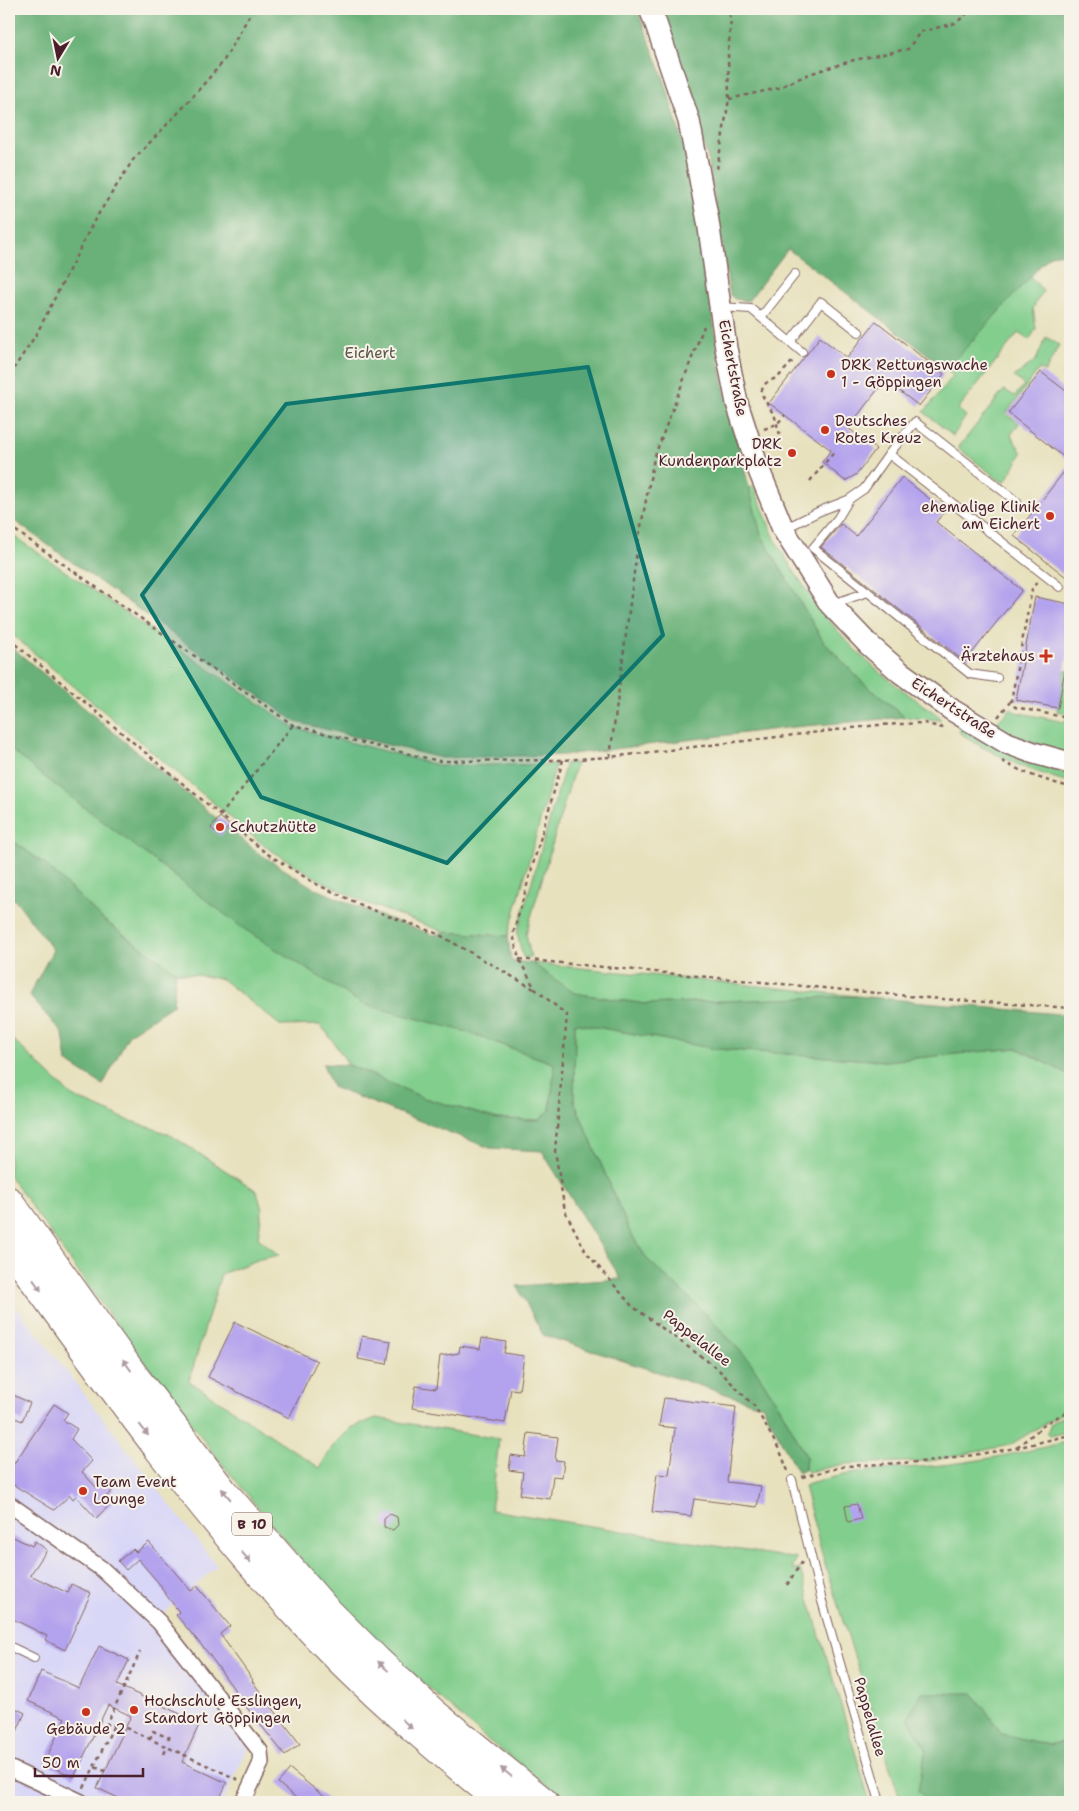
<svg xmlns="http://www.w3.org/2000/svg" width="1079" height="1811" font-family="'Shantell Sans',sans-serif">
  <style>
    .built { fill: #d9d7f7 }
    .green { fill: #82ce8d; stroke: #66765c }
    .forest { fill: #69b178; stroke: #5a6852 }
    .building { fill: #b3a2ed }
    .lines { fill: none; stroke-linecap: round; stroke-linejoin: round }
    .lane-casing { stroke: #81635e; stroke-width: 10 }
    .street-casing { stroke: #81635e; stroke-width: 18 }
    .secondary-casing { stroke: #81635e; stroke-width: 24 }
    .highway-casing { stroke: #81635e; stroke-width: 30 }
    .path { stroke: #81635e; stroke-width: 2.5; stroke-dasharray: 4 4; stroke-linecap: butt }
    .lane { stroke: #fff; stroke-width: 8 }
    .street { stroke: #fff; stroke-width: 15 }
    .secondary { stroke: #fff; stroke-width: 21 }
    .highway { stroke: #fff; stroke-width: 28 }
    .oneway { fill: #ae9aa0 }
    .marked { fill: #0f766e; fill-opacity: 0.2; stroke: #0f766e; stroke-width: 4; stroke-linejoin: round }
    .poi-dot { fill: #c8321e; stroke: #f7f3e8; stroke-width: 2 }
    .labels { text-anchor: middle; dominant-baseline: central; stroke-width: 4; stroke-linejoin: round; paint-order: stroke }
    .shield { fill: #f7f3e8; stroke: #7e5f64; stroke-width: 1 }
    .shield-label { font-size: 14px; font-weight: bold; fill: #4a1f2b }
    .park-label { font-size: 15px; fill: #5b5448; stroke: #f7f3e8 }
    .poi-label { font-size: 15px; fill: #4a1f2b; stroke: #f7f3e8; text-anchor: start }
    .street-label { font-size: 15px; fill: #4a1f2b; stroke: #f7f3e8 }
  </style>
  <rect width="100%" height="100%" fill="#f7f3e8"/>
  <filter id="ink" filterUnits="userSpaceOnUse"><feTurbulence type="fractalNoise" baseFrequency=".02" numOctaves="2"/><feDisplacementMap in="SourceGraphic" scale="10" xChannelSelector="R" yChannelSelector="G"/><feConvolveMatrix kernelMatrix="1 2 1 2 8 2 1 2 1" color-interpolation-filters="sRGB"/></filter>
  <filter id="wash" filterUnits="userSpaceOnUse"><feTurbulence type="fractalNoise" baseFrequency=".0096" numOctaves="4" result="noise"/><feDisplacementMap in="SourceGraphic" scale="20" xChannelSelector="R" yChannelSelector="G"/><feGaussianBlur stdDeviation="1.12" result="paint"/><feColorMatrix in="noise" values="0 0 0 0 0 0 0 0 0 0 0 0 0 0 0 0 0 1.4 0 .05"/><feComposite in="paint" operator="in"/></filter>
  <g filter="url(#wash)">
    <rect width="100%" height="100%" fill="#e7e1bd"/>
    <path class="built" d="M9 1297 217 1566 162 1615 253 1736 223 1802H9Z"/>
    <g class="green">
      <path d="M1030 276 1043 291 1033 308 1036 329 1029 340 1018 333 958 409 966 416 953 436 924 412 953 376 947 369Z"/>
      <path d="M1046 337 1059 345 1045 372 1039 369 1006 414 1019 423 1011 435 1022 453 1006 480 1002 482 958 448 1004 390 1015 396 1024 385 1014 377 1036 360Z"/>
      <path d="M754 487C762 505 768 525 777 543 800 584 832 629 867 661 889 681 914 698 939 716L940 720 905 717 861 681 823 641 761 535 749 488Z"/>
      <path d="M9 533 295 728 441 766 556 764 508 936 445 932 366 903 318 879 266 847 9 632Z"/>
      <path d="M1065 670 1070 671V755L1053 751 993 726 1011 708 1015 712 1065 722 1067 713 1057 711Z"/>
      <path d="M957 723 1049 768 1070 775V783L1023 767 982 747 960 733Z"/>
      <path d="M9 748 130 841 467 1032 555 1064 550 1110 540 1120 498 1119 424 1098 349 1065 327 1033 320 1025 281 1026 222 979 176 972 105 921 46 865 9 838Z"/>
      <path d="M566 763H576L526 934 531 958 523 957 517 933Z"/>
      <path d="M532 963 857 996 645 1004 574 993Z"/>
      <path d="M575 1023 716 1049 885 1061 1017 1048 1070 1075V1408L1010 1445 930 1461 844 1464 808 1472 805 1469 806 1456 781 1409 749 1360 698 1306 647 1259 630 1232 574 1101Z"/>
      <path d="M9 1036 72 1096 125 1119 169 1134 257 1191 262 1210 258 1238 279 1255 260 1259 221 1274 189 1381 320 1468 333 1446 351 1428 376 1418 499 1439 491 1510 797 1559 792 1569H800L870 1802H569L484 1737 377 1642 304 1563 218 1459 104 1308 9 1175Z"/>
      <path d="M1070 1413V1431L1051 1436 1047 1432 1052 1422Z"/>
      <path d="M1070 1441V1740L1049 1745 1002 1734 973 1693 908 1718 926 1749 919 1791 930 1802H901L825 1565 804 1486C848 1470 886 1470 931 1466 978 1462 1025 1452 1070 1441Z"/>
    </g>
    <g class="forest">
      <path d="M9 9H637L665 82 682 141 690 176 724 388 761 535 823 641 861 681 905 717 794 727 564 755 441 758 296 722 9 517Z"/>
      <path d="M658 9H1070V243L1063 253 1050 255 947 369 788 249 748 301 735 299 730 295 708 159 673 45Z"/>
      <path d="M9 645 257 852 312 887 365 910 434 935 445 932 508 936 511 961 532 963 574 993 645 1004 857 996 1070 1015V1075L1017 1048 885 1061 716 1049 575 1023 574 1101 630 1232 647 1259 698 1306 749 1360 781 1409 806 1456 805 1469 798 1473 763 1406 543 1335 517 1286 621 1279 542 1151 490 1148 332 1087 323 1064 349 1065 424 1098 497 1119 539 1120 550 1110 555 1064 467 1032 362 1004 244 929 38 772 9 748Z"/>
      <path d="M9 838 46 865 105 921 176 972 173 1005 129 1034 103 1085 67 1062 63 1034 29 995 53 950 18 903 9 895Z"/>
      <path d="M921 1693H973L1002 1734 1049 1745 1070 1740V1802H930L918 1791 926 1749 908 1718Z"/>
    </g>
    <g id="blocks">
      <g class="building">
        <path d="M876 321 944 374 919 406 885 380 848 428 876 449 857 474 845 481 822 462 831 450 769 403 820 337 847 358Z"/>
        <path d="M1041 372 1070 394V462L1008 413Z"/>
        <path d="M1070 464V580L1014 536Z"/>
        <path d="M902 477 945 511 936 522 1022 590 965 662 821 547 841 524 856 536Z"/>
        <path d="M1035 597 1070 604V642L1058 708 1016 700Z"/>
        <path d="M220 817 230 826 220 836 211 828Z"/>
        <path d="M235 1322 317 1361 289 1418 208 1377Z"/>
        <path d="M362 1336 391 1341 387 1364 358 1359Z"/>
        <path d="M482 1338 506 1342 504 1353 524 1356 519 1390 511 1389 505 1423 412 1408 416 1386 436 1389 440 1356 459 1353 460 1346 480 1349Z"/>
        <path d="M9 1393 30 1403 22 1421 9 1415Z"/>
        <path d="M664 1398 736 1407 727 1482 761 1486 757 1507 694 1499 691 1516 652 1512 657 1474 669 1475 675 1428 659 1426Z"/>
        <path d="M54 1404 68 1413 63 1420 77 1429 71 1439 92 1461 82 1472 96 1487 104 1479 114 1489 106 1497 112 1503 96 1518 76 1496 73 1499 70 1495 54 1510 9 1482V1471Z"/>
        <path d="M528 1433 558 1437 555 1460 564 1461 562 1477 553 1476 550 1499 520 1495 523 1472 509 1470 511 1455 525 1457Z"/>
        <path d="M857 1504 861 1519 848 1522 845 1506Z"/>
        <path d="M390 1514 397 1517 398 1525 393 1530 384 1527V1519Z"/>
        <path d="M9 1535 32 1546 35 1541 47 1550 30 1575 68 1593 71 1584 91 1593 65 1650 45 1640 47 1636 9 1617Z"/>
        <path d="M149 1542 191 1591 197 1586 230 1626 220 1634 253 1680 252 1681 300 1744 285 1755 235 1693 236 1692 208 1653 176 1615 179 1612 161 1588 162 1587 138 1559 126 1570 118 1561 133 1549 136 1552Z"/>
        <path d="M99 1646 129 1660 117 1685 200 1723 182 1762 227 1783 218 1802H127L97 1788 131 1716 108 1705 74 1777 44 1763 65 1718 28 1701 41 1671 79 1688Z"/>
        <path d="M9 1705 25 1713 9 1749Z"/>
        <path d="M290 1769 316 1790 331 1802H301L278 1783Z"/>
      </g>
    </g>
  </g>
  <g filter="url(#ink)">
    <use href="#blocks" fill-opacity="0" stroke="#81635e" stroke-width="1"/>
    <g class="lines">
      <defs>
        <g id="lane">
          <path d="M721 307 751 309 802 352"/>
          <path d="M761 317 795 274"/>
          <path d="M791 341 821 302 859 332"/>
          <path d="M889 454 1060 587"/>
          <path d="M848 501 838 518 813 548 970 674 997 678"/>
          <path d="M784 529 820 511 848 500 864 489 889 454 915 422 1017 502"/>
          <path d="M832 604 868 592"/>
          <path d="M792 1480 822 1601 880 1802"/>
          <path d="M9 1646 34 1658"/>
        </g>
        <g id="street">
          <path d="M9 1504 102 1569 159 1622 260 1751 261 1763 243 1802"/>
          <path d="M9 1768 81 1802"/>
        </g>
        <path id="secondary" d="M650 9 656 24 689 121 708 221 726 348 737 403 758 468 783 529 830 604 868 644 900 672 952 710 1007 743 1034 753 1070 763"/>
        <g id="highway">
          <path d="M9 1201 136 1378 223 1491 324 1607 377 1660 435 1714 544 1802"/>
          <path d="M9 1246C103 1376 196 1507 306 1625 366 1690 433 1746 501 1802"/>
        </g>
      </defs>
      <use href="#lane" class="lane-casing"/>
      <use href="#street" class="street-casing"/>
      <use href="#secondary" class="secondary-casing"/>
      <use href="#highway" class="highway-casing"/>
      <g class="path">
        <path d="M729 99 778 88 809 74 854 60 908 49 920 32 956 23 972 9"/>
        <path d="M717 169 729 99 728 54 731 19 728 9"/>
        <path d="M9 376 37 333 94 221 133 160 181 110 223 62 253 9"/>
        <path d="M764 429 777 424 785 415"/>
        <path d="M780 435 775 417 761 393C765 379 769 383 779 376 784 371 789 365 794 360"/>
        <path d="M810 481 834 452"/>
        <path d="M9 526 293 725 346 739 439 761 563 760 610 757 878 725 924 723 947 729"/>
        <path d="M1037 582 1032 589 1011 701 1015 707 1063 717"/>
        <path d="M9 639 266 853 316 884 370 909 438 934 534 989"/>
        <path d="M998 717 1010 702"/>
        <path d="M610 757 638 542 654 458 704 326"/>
        <path d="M563 760 513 934 519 959 535 989 567 1015 555 1151 565 1211 586 1252 632 1306 717 1368 755 1407 780 1451 788 1471"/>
        <path d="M1002 761C1022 773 1047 781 1070 787"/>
        <path d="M220 816 293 725"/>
        <path d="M519 959 929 998 1070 1008"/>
        <path d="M1017 1447 1048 1422 1070 1410"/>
        <path d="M802 1477 846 1466 936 1461 1016 1448 1070 1435"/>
        <path d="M787 1585 802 1562"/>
        <path d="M113 1727 115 1723 239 1780"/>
        <path d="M150 1739 153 1731 169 1738 170 1734"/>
        <path d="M164 1754 167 1747"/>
        <path d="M95 1767 105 1771"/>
        <path d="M84 1788 113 1727 107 1724 140 1652"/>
        <path d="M286 1802 289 1799"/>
      </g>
      <use href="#lane" class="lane"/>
      <use href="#street" class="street"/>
      <use href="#secondary" class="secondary"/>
      <use href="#highway" class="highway"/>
    </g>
    <defs><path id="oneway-solid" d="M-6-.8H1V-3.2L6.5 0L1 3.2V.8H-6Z" transform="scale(1.25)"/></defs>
    <g class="oneway">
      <use href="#oneway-solid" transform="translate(37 1285) rotate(54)"/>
      <use href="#oneway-solid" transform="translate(127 1365) rotate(-126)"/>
      <use href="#oneway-solid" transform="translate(144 1430) rotate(52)"/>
      <use href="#oneway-solid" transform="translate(226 1494) rotate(-130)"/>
      <use href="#oneway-solid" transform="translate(246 1557) rotate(49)"/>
      <use href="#oneway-solid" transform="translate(383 1666) rotate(-137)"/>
      <use href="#oneway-solid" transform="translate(407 1724) rotate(43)"/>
      <use href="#oneway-solid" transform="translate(506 1772) rotate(-141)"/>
    </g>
  </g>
  <path class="marked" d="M588 367 663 635 447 863 261 797 142 595 286 404Z"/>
  <g class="poi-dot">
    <circle cx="831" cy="374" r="5"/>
    <circle cx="825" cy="430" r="5"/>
    <circle cx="792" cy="453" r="5"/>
    <circle cx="1050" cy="516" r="5"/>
    <path d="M1043.5 648.5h5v5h5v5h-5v5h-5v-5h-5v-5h5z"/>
    <circle cx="220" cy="827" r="5"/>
    <circle cx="83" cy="1491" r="5"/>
    <circle cx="134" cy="1710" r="5"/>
    <circle cx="86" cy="1712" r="5"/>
  </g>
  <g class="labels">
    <rect class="shield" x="232" y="1512.5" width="40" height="23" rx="4"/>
    <g class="shield-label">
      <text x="252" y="1524">B 10</text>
    </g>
    <g class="park-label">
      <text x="370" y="353">Eichert</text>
    </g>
    <g class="poi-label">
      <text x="841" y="365">DRK Rettungswache<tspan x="841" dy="17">1 - Göppingen</tspan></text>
      <text x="835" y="421">Deutsches<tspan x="835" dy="17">Rotes Kreuz</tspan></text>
      <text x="782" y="444" text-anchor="end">DRK<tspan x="782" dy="17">Kundenparkplatz</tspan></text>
      <text x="1040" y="507" text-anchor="end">ehemalige Klinik<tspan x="1040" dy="17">am Eichert</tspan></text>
      <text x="1035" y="656" text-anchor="end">Ärztehaus</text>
      <text x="230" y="827">Schutzhütte</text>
      <text x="93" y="1482">Team Event<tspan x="93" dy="17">Lounge</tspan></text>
      <text x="144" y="1701">Hochschule Esslingen,<tspan x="144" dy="17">Standort Göppingen</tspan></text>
      <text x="86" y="1729" text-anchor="middle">Gebäude 2</text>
    </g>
    <g class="street-label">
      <text transform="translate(733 368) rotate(79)">Eichertstraße</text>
      <text transform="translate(954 708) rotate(33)">Eichertstraße</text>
      <text transform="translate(697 1338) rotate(38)">Pappelallee</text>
      <text transform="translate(870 1717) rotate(74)">Pappelallee</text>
    </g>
  </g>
  <rect width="1079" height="1811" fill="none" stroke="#f7f3e8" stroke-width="30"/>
  <g transform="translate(58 58) rotate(190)" stroke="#f7f3e8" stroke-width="4" paint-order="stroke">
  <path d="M0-4L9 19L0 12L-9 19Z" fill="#4a1f2b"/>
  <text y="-8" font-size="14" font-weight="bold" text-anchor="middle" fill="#4a1f2b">N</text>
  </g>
  <path d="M35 1768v8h108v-8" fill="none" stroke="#4a1f2b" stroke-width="2.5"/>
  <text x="42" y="1768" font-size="15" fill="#4a1f2b" stroke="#f7f3e8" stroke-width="4" paint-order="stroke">50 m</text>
</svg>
